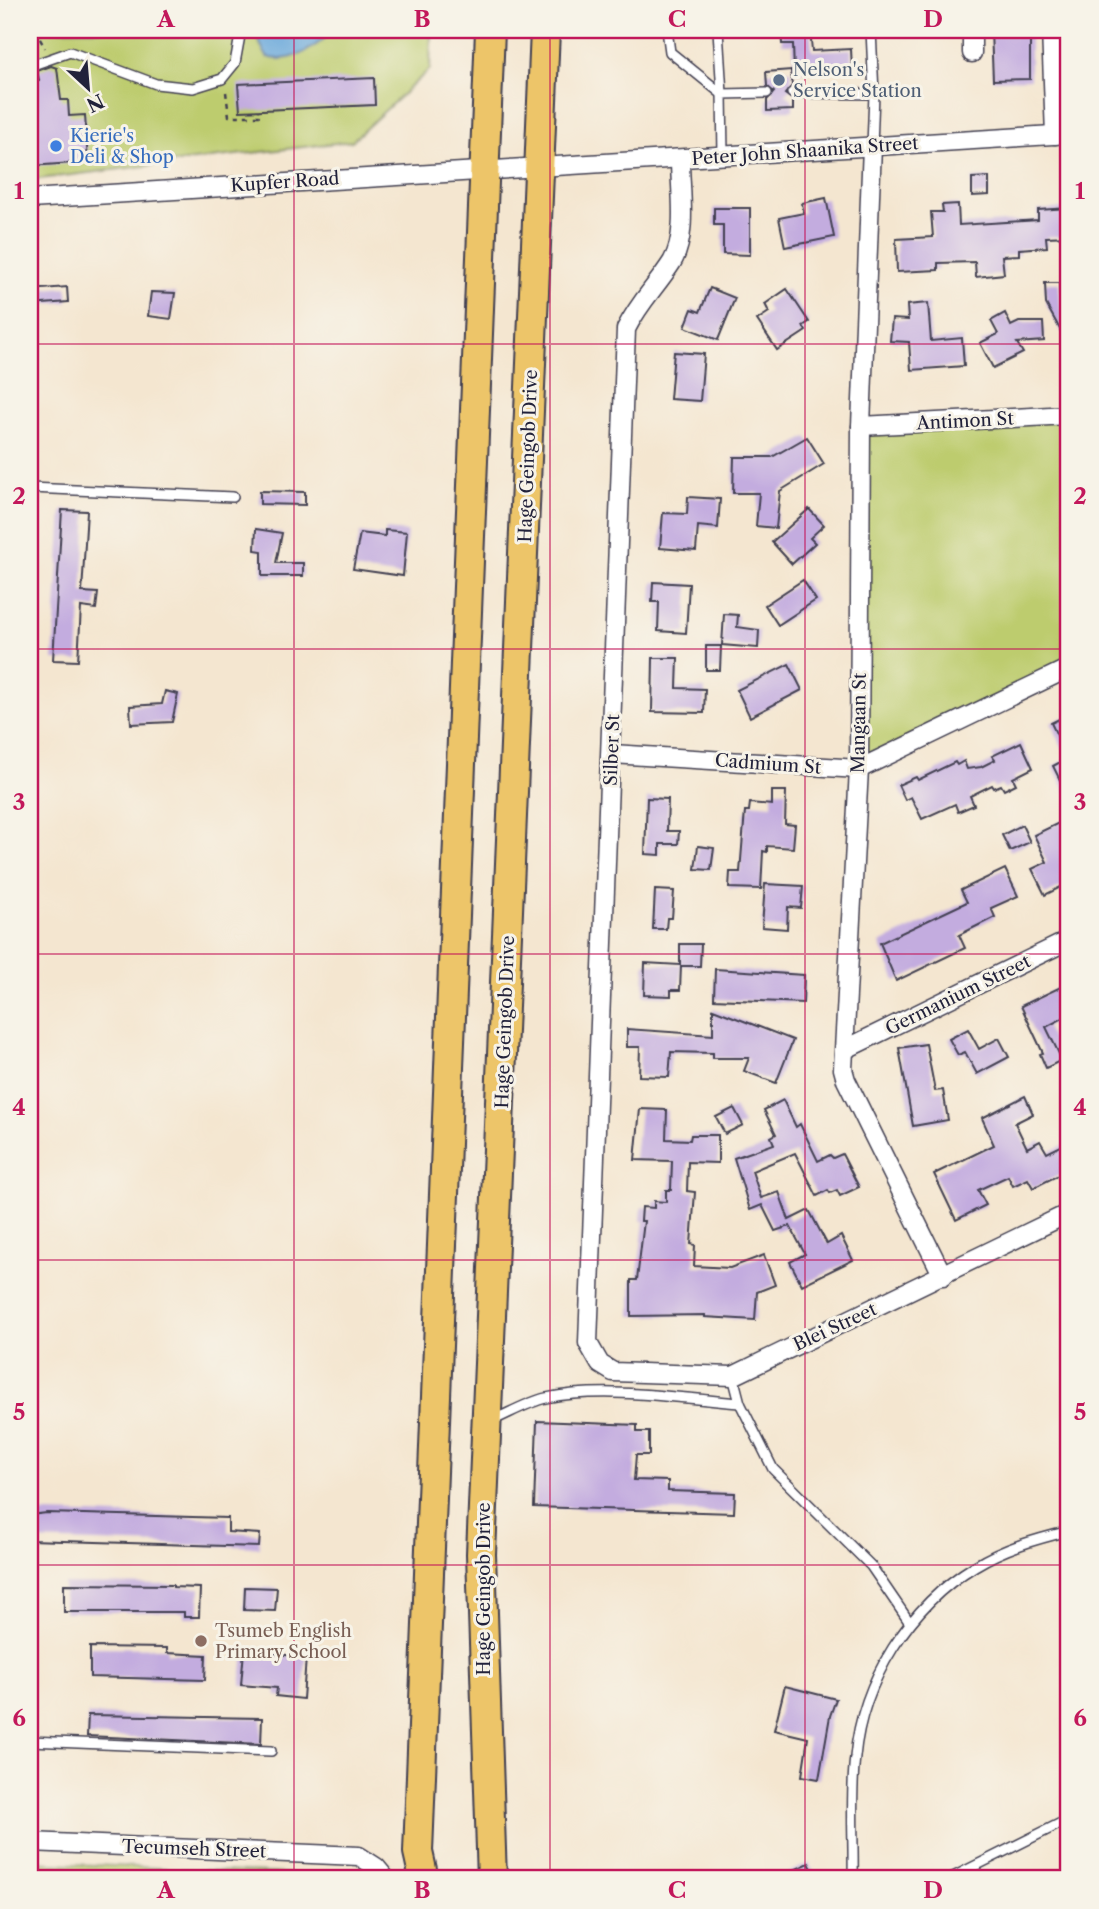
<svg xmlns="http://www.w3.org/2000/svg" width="1099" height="1909" font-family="'Libre Caslon Text',serif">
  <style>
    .green { fill: #bdcc6e; stroke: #707754; stroke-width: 2 }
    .water { fill: #68a7db; stroke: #45648b; stroke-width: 2 }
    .building { fill: #c3acdf }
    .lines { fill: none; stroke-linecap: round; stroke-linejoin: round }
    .service-casing { stroke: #423f51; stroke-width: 12 }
    .minor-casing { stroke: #423f51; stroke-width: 21 }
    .trunk-casing { stroke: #423f51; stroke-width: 32 }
    .path { stroke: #423f51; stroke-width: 2.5; stroke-dasharray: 5 5; stroke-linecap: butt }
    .service { stroke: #fff; stroke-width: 9 }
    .minor { stroke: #fff; stroke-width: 18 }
    .trunk { stroke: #edc569; stroke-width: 28 }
    .grid { fill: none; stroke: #c2185b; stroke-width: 2; stroke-opacity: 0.55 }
    .service-dot { fill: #5c6f8a; stroke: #f7f3e8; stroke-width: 2.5 }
    .shop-dot { fill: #3f7fe0; stroke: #f7f3e8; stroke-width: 2.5 }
    .education-dot { fill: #8d6e63; stroke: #f7f3e8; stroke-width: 2.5 }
    .labels { text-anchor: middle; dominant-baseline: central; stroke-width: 6; stroke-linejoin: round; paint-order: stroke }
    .service-label { font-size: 18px; fill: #4e5e75; stroke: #f7f3e8; text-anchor: start }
    .shop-label { font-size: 18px; fill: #366cbe; stroke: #f7f3e8; text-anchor: start }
    .street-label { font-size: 18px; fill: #22223b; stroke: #f7f3e8 }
    .education-label { font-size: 18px; fill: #785e54; stroke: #f7f3e8; text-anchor: start }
    .neatline { fill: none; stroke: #c2185b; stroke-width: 2.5 }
    .grid-label { font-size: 23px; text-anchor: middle; font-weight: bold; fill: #c2185b }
  </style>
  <rect width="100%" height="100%" fill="#f7f3e8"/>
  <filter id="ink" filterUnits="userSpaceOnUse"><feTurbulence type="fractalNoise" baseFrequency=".0143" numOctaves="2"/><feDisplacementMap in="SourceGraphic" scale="14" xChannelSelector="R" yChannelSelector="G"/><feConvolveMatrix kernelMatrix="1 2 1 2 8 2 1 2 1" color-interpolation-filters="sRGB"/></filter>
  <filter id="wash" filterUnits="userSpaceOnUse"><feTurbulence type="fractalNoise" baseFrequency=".00686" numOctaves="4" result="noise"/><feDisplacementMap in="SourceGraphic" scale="28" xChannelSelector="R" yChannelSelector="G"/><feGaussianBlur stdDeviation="1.57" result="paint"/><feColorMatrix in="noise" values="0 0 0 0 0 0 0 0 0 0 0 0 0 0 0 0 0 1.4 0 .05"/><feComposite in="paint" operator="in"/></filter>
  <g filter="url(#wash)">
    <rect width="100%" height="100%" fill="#f4e6d0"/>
    <g class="green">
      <path d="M30 30H431L430 69 352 141 30 180Z"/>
      <path d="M1069 415V668L859 769 861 426Z"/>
      <path d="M30 1862 353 1877 355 1879H30Z"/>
    </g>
    <path class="water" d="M257 30H334C316 47 292 65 267 57L257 38Z"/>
    <g id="blocks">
      <g class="building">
        <path d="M781 30H810L812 51 851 49 852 69 794 72 793 44H782Z"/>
        <path d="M991 30H1030V79L993 80Z"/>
        <path d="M51 66 57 68 61 100H68L69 116 85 115 88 162 30 166V82L39 80 37 71Z"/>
        <path d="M791 70 792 86 785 94 793 100V110L767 111V100L774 92 767 86 766 72Z"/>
        <path d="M374 78 375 105 240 111 238 84Z"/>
        <path d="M989 177V195L972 196V178Z"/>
        <path d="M826 198 834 237 785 247 779 218 804 213 802 203Z"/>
        <path d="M958 204 959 225 1038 220V210L1069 208V236L1046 237 1047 247 1019 249V255L1002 256 1004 274 976 277 975 262 938 263V270L897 272 896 239 933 237 931 212H943L942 205Z"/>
        <path d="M714 208H750V255L723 254V225H714Z"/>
        <path d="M1045 283H1059L1062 333 1046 304Z"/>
        <path d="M67 287 68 302 30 305V290Z"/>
        <path d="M710 288 735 298 718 340 685 327 692 309 700 312Z"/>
        <path d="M787 289 809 322 803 326 806 331 777 350 757 320 769 312 765 304Z"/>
        <path d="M151 292 175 293 171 319 148 316Z"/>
        <path d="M928 303 931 341 962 338 964 366 911 370 909 342 890 341 892 319 908 320 907 305Z"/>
        <path d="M1005 313 1011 326 1019 322H1043L1044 341 1017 343 1023 353 993 368 980 343 998 334 991 321Z"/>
        <path d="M674 352 704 354 700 401 670 399Z"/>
        <path d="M807 437 824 464 780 491 776 528 756 526 759 493H733L734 457H772Z"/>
        <path d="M260 491 305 492V505L260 504Z"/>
        <path d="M688 497 720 499 718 528 698 526 696 551 660 548 663 513 687 514Z"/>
        <path d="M809 509 824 525 810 538 815 543 792 564 772 542Z"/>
        <path d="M62 510 87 511 82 592 98 593 96 609 81 607 78 661 53 660Z"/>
        <path d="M256 529 282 533 276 563H303V576H262V551L255 550Z"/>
        <path d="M385 530 407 532 403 576 353 569 360 533 385 536Z"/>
        <path d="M803 580 816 600 778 625 765 605Z"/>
        <path d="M653 582 689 584 686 633 658 631 659 602H652Z"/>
        <path d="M724 614 738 615 737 627 759 630 758 648 722 645Z"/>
        <path d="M706 646H721L720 670H706Z"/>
        <path d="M653 658H678L677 688 705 689 704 713 652 712Z"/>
        <path d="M789 664 802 690 750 717 737 690Z"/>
        <path d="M165 691 178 694 172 722 131 724 130 706 162 704Z"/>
        <path d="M1063 717 1065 721 1069 719V798L1053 766 1068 758 1051 723Z"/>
        <path d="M1021 742 1033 768 1013 778 1016 784 1004 790 1001 785 994 788 992 785 970 796 974 805 958 812 955 804 922 819 911 797 905 800 898 785 916 777 918 780 955 762 957 765 964 761 967 769 981 767 995 760 992 756Z"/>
        <path d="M772 791H786L785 824 795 825 793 848 767 846V852L763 851 761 889 729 888 730 872H740L745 811H749L750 803 772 805Z"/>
        <path d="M647 798 668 799 667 831H679L678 844H660V855L645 854Z"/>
        <path d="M1069 818V883L1045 895 1032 869 1047 862 1034 835Z"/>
        <path d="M1022 825 1030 842 1010 851 1002 835Z"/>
        <path d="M698 846 714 848 711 870 695 869Z"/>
        <path d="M1005 869 1018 896 991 908 995 917 959 935 965 948 896 981 880 943 967 902 961 890Z"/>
        <path d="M765 884 803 886 801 908 788 907 787 929 762 927Z"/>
        <path d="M655 890 674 891 672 918H667L666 929H653Z"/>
        <path d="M680 944H701L700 966H681L680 990H671V996L644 995 645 963 680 965Z"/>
        <path d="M715 969 804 975 803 1003 714 999Z"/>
        <path d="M1069 983V1015L1046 1027 1062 1060 1046 1068 1040 1054 1043 1053 1021 1006Z"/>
        <path d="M713 1009 793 1040 776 1083 744 1071 749 1058H713V1053L671 1052 669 1077 639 1076 640 1047H627V1029L713 1035Z"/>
        <path d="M968 1029 979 1049 999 1038 1009 1057 977 1074 965 1052 958 1055 949 1039Z"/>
        <path d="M926 1044 935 1091 943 1090 948 1120 913 1126 899 1048Z"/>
        <path d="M1025 1096 1033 1114 1015 1123 1027 1148 1040 1141 1047 1153 1069 1142V1170L1033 1188 1028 1179 1013 1186 1008 1176 978 1190 986 1205 956 1220 934 1174 994 1145 982 1118Z"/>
        <path d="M783 1100 796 1127 800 1124 818 1161 830 1155 833 1158 842 1154 859 1187 840 1196 837 1190 830 1193 828 1190 817 1196 795 1153 752 1171 761 1198 779 1192 789 1220 809 1210 827 1244 841 1236 853 1260 802 1285 790 1262 805 1254 790 1226 775 1231 762 1205 750 1210 734 1158 774 1144 771 1137 776 1134 764 1110Z"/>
        <path d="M734 1108 743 1125 725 1134 716 1117Z"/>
        <path d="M640 1109 667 1110 666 1139 690 1140 691 1135H718V1163L688 1162 687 1191 695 1192 691 1244 695 1245 694 1266 730 1268 764 1255 775 1285 757 1292 755 1320 705 1317V1315L631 1316V1280H637L644 1221H641L642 1207 654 1208V1201L666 1202V1190H671L672 1161 635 1160Z"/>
        <path d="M537 1421 637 1425V1432H649V1455H636L634 1480 668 1481V1491L735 1493 734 1513 534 1507Z"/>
        <path d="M47 1513 228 1518V1532L260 1534 259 1547 30 1540V1515Z"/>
        <path d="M64 1584 173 1585V1587L200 1588 199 1617H184V1612H64Z"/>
        <path d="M245 1587 277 1588 275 1611 244 1610Z"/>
        <path d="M90 1647 167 1648V1653L206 1655 205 1680 90 1677Z"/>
        <path d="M244 1651 306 1657 303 1699 276 1696 277 1688 241 1685Z"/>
        <path d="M785 1686 836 1699 830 1716 819 1779 802 1776 808 1738 774 1730Z"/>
        <path d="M88 1715 262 1718 261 1744 87 1736Z"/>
        <path d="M809 1863 817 1879H775Z"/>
      </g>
    </g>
  </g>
  <g filter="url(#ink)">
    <use href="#blocks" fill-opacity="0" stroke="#423f51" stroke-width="2"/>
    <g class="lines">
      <defs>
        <g id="service">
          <path d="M667 30 670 52 722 94"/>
          <path d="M718 30 722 94"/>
          <path d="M871 30 874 94"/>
          <path d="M30 66 70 52 156 84 193 88 222 79 235 63 241 30"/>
          <path d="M792 93 874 94 872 146"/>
          <path d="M723 155 722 94 767 93"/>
          <path d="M30 488 233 497"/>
          <path d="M733 1376 740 1403 773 1469 871 1566 910 1623"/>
          <path d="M491 1421C508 1414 528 1402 546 1398 605 1386 680 1398 740 1403"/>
          <path d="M30 1741 271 1751"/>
          <path d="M853 1879C854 1839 850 1797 855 1757 862 1681 909 1606 975 1566 1004 1548 1037 1539 1069 1531"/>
          <path d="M949 1879 1069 1819"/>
        </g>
        <g id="minor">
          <path d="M972 30V53"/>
          <path d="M1051 30 1055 135"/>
          <path d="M872 146 861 426 859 769 843 1069 846 1080 943 1276"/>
          <path d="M680 160C680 190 688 235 672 262 656 287 640 301 626 329L588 1343 600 1364 613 1372 733 1376 1069 1213"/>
          <path d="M30 199 1069 134"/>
          <path d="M861 426 1069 415"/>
          <path d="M612 754 859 769 1069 668"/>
          <path d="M846 1049 1069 940"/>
          <path d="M30 1842 359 1856 376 1867 386 1879"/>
        </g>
        <g id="trunk">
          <path d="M424 1879 418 1852 490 30"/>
          <path d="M492 1879 481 1554 545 30"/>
        </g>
      </defs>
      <use href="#service" class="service-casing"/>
      <use href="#minor" class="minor-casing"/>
      <use href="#trunk" class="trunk-casing"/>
      <g class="path">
        <path d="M35 30 45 48"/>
        <path d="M226 92 229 116H260L259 110"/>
      </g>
      <use href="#service" class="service"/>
      <use href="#minor" class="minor"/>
      <use href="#trunk" class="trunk"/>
    </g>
  </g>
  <path class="grid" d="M294 30V1879M550 30V1879M805 30V1879M30 344H1069M30 649H1069M30 954H1069M30 1260H1069M30 1565H1069"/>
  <circle class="service-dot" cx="779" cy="80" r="7"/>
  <circle class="shop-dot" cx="56" cy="146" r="7"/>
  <circle class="education-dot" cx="201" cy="1641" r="7"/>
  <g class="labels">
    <g class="service-label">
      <text x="793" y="70">Nelson's<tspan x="793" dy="21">Service Station</tspan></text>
    </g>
    <g class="shop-label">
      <text x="70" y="136">Kierie's<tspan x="70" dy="21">Deli &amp; Shop</tspan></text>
    </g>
    <g class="street-label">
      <text transform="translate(805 151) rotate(-4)">Peter John Shaanika Street</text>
      <text transform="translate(285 182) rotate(-4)">Kupfer Road</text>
      <text transform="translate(965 421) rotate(-3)">Antimon St</text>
      <text transform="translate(528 456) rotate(-88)">Hage Geingob Drive</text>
      <text transform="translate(859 723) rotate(-89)">Mangaan St</text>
      <text transform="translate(612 750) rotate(-88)">Silber St</text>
      <text transform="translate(768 764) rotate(4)">Cadmium St</text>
      <text transform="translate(958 995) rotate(-26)">Germanium Street</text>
      <text transform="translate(505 1022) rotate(-88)">Hage Geingob Drive</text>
      <text transform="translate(835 1327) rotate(-25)">Blei Street</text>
      <text transform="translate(484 1589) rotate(-90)">Hage Geingob Drive</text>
      <text transform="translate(194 1849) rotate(2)">Tecumseh Street</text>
    </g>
    <g class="education-label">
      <text x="215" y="1631">Tsumeb English<tspan x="215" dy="21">Primary School</tspan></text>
    </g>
  </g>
  <rect width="1099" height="1909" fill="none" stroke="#f7f3e8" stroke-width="77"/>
  <g transform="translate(88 88) rotate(154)" stroke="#f7f3e8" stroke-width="5" paint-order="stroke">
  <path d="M0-5L12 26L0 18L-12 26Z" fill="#22223b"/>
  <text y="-10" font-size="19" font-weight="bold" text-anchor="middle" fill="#22223b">N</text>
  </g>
  <rect x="38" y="38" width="1022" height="1832" class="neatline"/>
  <g class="grid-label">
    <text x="166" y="27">A</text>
    <text x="422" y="27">B</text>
    <text x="677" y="27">C</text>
    <text x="933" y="27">D</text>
    <text x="19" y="199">1</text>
    <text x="1080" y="199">1</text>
    <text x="19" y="504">2</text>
    <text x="1080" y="504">2</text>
    <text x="19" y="810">3</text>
    <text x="1080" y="810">3</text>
    <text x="19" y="1115">4</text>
    <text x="1080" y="1115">4</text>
    <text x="19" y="1420">5</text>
    <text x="1080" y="1420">5</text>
    <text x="19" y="1726">6</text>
    <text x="1080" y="1726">6</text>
    <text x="166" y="1898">A</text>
    <text x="422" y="1898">B</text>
    <text x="677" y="1898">C</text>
    <text x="933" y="1898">D</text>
  </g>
</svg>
